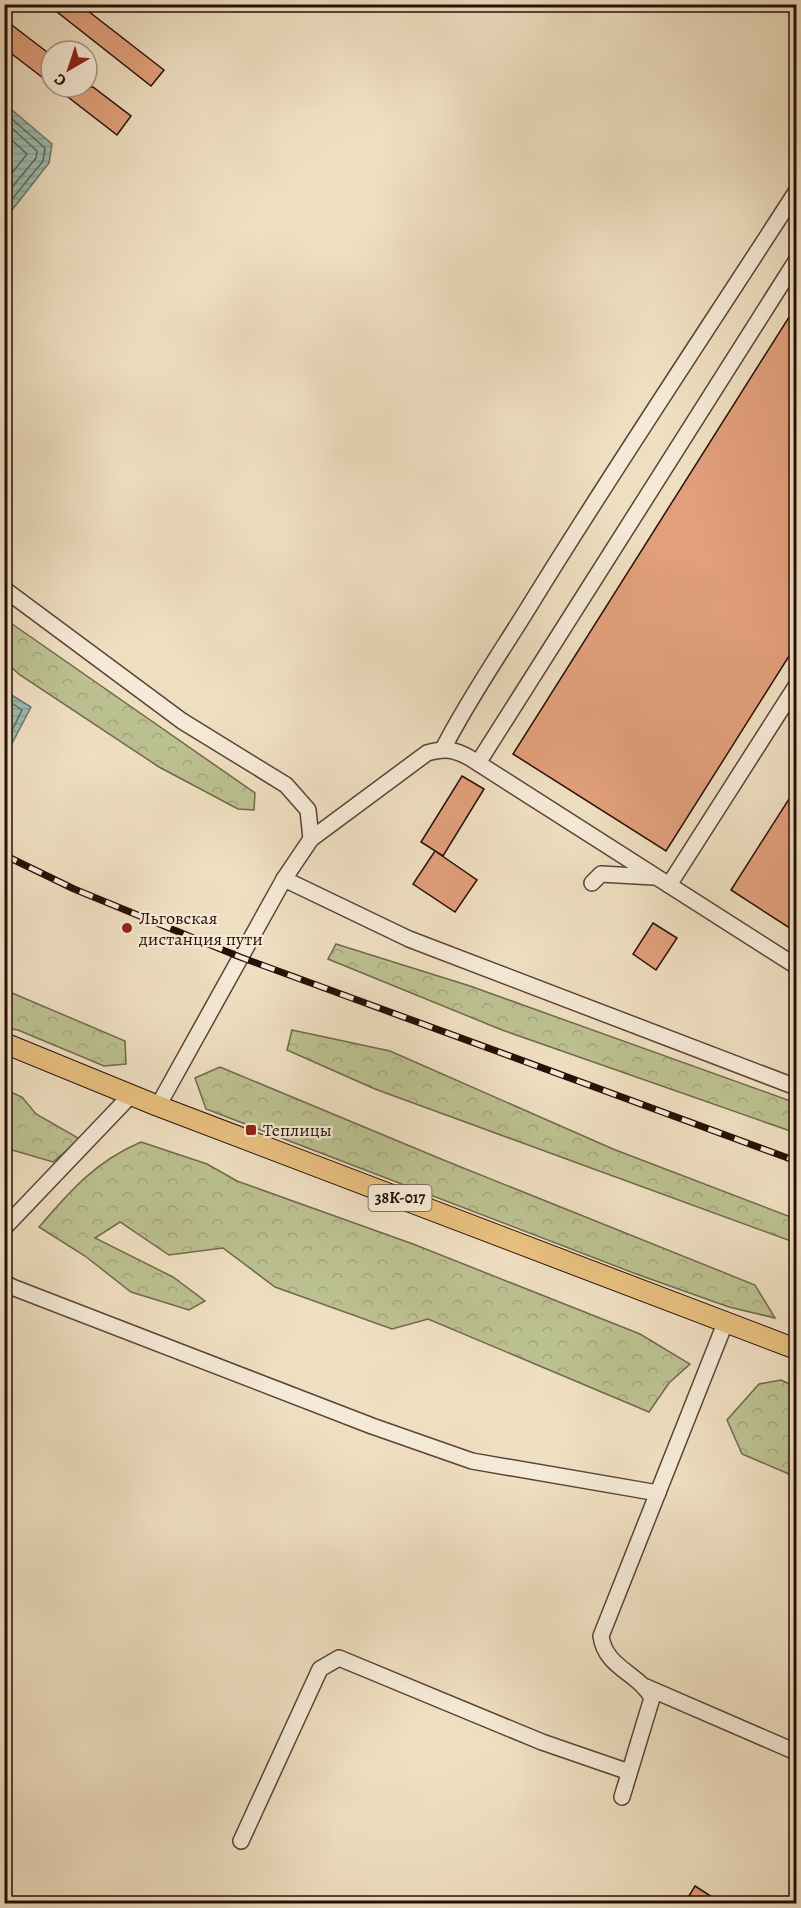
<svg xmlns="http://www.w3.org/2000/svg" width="801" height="1908" font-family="Alegreya,serif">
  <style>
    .forest { fill: url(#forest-crowns); stroke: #72684c; stroke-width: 1.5 }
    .water { fill: url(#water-rules); stroke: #6c776d; stroke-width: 1.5 }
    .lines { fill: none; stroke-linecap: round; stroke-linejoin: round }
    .shore { stroke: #61665c; stroke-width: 1.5 }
    .building { fill: #e19f7b; stroke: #280f06; stroke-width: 1.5 }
    .minor-casing { stroke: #5a4335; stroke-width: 18 }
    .major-casing { stroke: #280f06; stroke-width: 22 }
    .minor { stroke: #f5ead7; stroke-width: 15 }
    .major { stroke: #e8c080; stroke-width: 20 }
    .rail-casing { stroke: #280f06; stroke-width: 7 }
    .rail { stroke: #f5ead7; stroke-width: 4.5; stroke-dasharray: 14; stroke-linecap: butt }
    .poi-dot { fill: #8f2418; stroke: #f5ead7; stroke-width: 2 }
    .labels { text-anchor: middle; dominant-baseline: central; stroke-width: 4.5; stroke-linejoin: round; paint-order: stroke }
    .shield { fill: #f5ead7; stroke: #665145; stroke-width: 1.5 }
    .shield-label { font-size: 16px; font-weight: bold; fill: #280f06 }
    .poi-label { font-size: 18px; fill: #280f06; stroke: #f5ead7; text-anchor: start }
  </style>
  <defs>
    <pattern id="forest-crowns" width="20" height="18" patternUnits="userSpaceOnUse" patternTransform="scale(1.5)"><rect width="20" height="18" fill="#bcc191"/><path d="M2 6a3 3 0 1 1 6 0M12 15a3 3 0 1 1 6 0" fill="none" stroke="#a2a57c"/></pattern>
    <pattern id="water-rules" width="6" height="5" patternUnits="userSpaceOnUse" patternTransform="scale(1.5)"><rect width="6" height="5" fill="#9abdb1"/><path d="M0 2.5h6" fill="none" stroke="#85a197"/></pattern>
  </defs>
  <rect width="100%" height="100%" fill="#efdfc1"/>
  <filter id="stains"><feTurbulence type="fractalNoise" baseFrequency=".00333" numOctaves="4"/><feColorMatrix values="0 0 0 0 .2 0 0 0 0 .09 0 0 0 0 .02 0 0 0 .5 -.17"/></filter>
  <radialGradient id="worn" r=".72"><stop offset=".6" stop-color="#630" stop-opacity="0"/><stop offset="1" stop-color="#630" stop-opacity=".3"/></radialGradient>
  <g class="forest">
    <path d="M5 619 255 793 254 810 238 809 159 767 20 675 5 662Z"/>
    <path d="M336 944 470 986 796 1103V1133L502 1030 328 959Z"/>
    <path d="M5 990 125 1041 126 1064 104 1066 18 1030 5 1028Z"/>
    <path d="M292 1030 390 1051 613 1149 796 1219V1243L375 1089 287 1050Z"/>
    <path d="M220 1067 441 1159 755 1285 775 1318 729 1307 639 1275 206 1109 195 1078Z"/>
    <path d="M4 1089 22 1097 36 1114 80 1139 53 1162 5 1148Z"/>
    <path d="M141 1142 207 1164 237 1181 413 1244 640 1334 690 1364 669 1383 649 1412 428 1319 392 1329 275 1287 223 1248 169 1255 120 1222 95 1238 173 1277 205 1301 189 1310 131 1292 85 1256 39 1227C71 1190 96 1161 141 1142Z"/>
    <path d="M781 1380 796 1387V1477L742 1454 727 1420 759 1384Z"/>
  </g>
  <g class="water">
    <path d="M5 104 52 144 49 163 5 219Z"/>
    <path d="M5 691 31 707 5 757H4Z"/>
  </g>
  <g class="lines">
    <g class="shore">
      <path d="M4 112 45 148 43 161 4 209"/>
      <path d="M4 121 37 151 36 158 4 197"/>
      <path d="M4 133 27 154 4 183"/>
      <path d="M4 698 22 710 4 747"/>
    </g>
  </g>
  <g class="building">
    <path d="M47 4H79L164 70 151 86Z"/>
    <path d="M4 19 51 55V84L4 48Z"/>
    <path d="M55 87H93L131 116 117 135Z"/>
    <path d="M796 306V645L666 851 513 754Z"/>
    <path d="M462 776 484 789 443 856 421 842Z"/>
    <path d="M796 788V932L731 890Z"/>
    <path d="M435 851 477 880 455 912 413 884Z"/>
    <path d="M653 923 677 938 656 970 633 954Z"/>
    <path d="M695 1886 723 1904H700L689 1896Z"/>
  </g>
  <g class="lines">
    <defs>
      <g id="minor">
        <path d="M4 589 182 721 286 785 308 810 311 839"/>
        <path d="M443 749C470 696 504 648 535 597 619 461 709 327 796 192"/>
        <path d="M478 763 796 261"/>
        <path d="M284 879 409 939 796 1087"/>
        <path d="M592 883 601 874 654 877"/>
        <path d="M669 885 796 686"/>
        <path d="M158 1106 284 879 311 839 427 753C445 748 454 749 470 758L796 966"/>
        <path d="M4 1228 131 1095"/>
        <path d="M4 1282 12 1287 372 1426 472 1461 658 1493"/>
        <path d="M646 1687 796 1752"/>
        <path d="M622 1797 652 1698C639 1673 605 1668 601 1636L726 1321"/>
        <path d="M241 1841 320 1669 339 1658 542 1742 629 1772"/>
      </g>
      <path id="major" d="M4 1043 158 1106 796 1349"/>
    </defs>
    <use href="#minor" class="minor-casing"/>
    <use href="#major" class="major-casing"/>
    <use href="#minor" class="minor"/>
    <use href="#major" class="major"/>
    <defs>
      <path id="rail" d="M4 855 74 889 240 957 796 1161"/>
    </defs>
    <use href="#rail" class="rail-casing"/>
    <use href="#rail" class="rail"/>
  </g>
  <g class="poi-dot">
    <circle cx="127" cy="928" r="6"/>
    <rect x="245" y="1124" width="12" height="12" rx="3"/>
  </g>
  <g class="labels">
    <rect class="shield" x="368.5" y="1185" width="63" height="26" rx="4.5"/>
    <g class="shield-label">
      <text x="400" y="1198">38К-017</text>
    </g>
    <g class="poi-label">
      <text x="139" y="918">Льговская<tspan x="139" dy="21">дистанция пути</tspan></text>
      <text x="263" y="1130">Теплицы</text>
    </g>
  </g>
  <rect width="801" height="1908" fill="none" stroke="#efdfc1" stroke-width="24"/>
  <rect x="6" y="6" width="789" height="1896" fill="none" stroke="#280f06" stroke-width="3"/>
  <rect x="12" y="12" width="777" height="1884" fill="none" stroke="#280f06" stroke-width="1.5"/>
  <g transform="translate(69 69) rotate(219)"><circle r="28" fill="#f5ead7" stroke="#a39283" stroke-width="1.5"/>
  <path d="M0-4.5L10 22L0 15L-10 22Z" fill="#8f2418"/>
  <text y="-9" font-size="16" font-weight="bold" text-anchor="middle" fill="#280f06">С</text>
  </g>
  <rect width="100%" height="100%" filter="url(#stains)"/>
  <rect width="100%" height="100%" fill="url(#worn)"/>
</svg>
